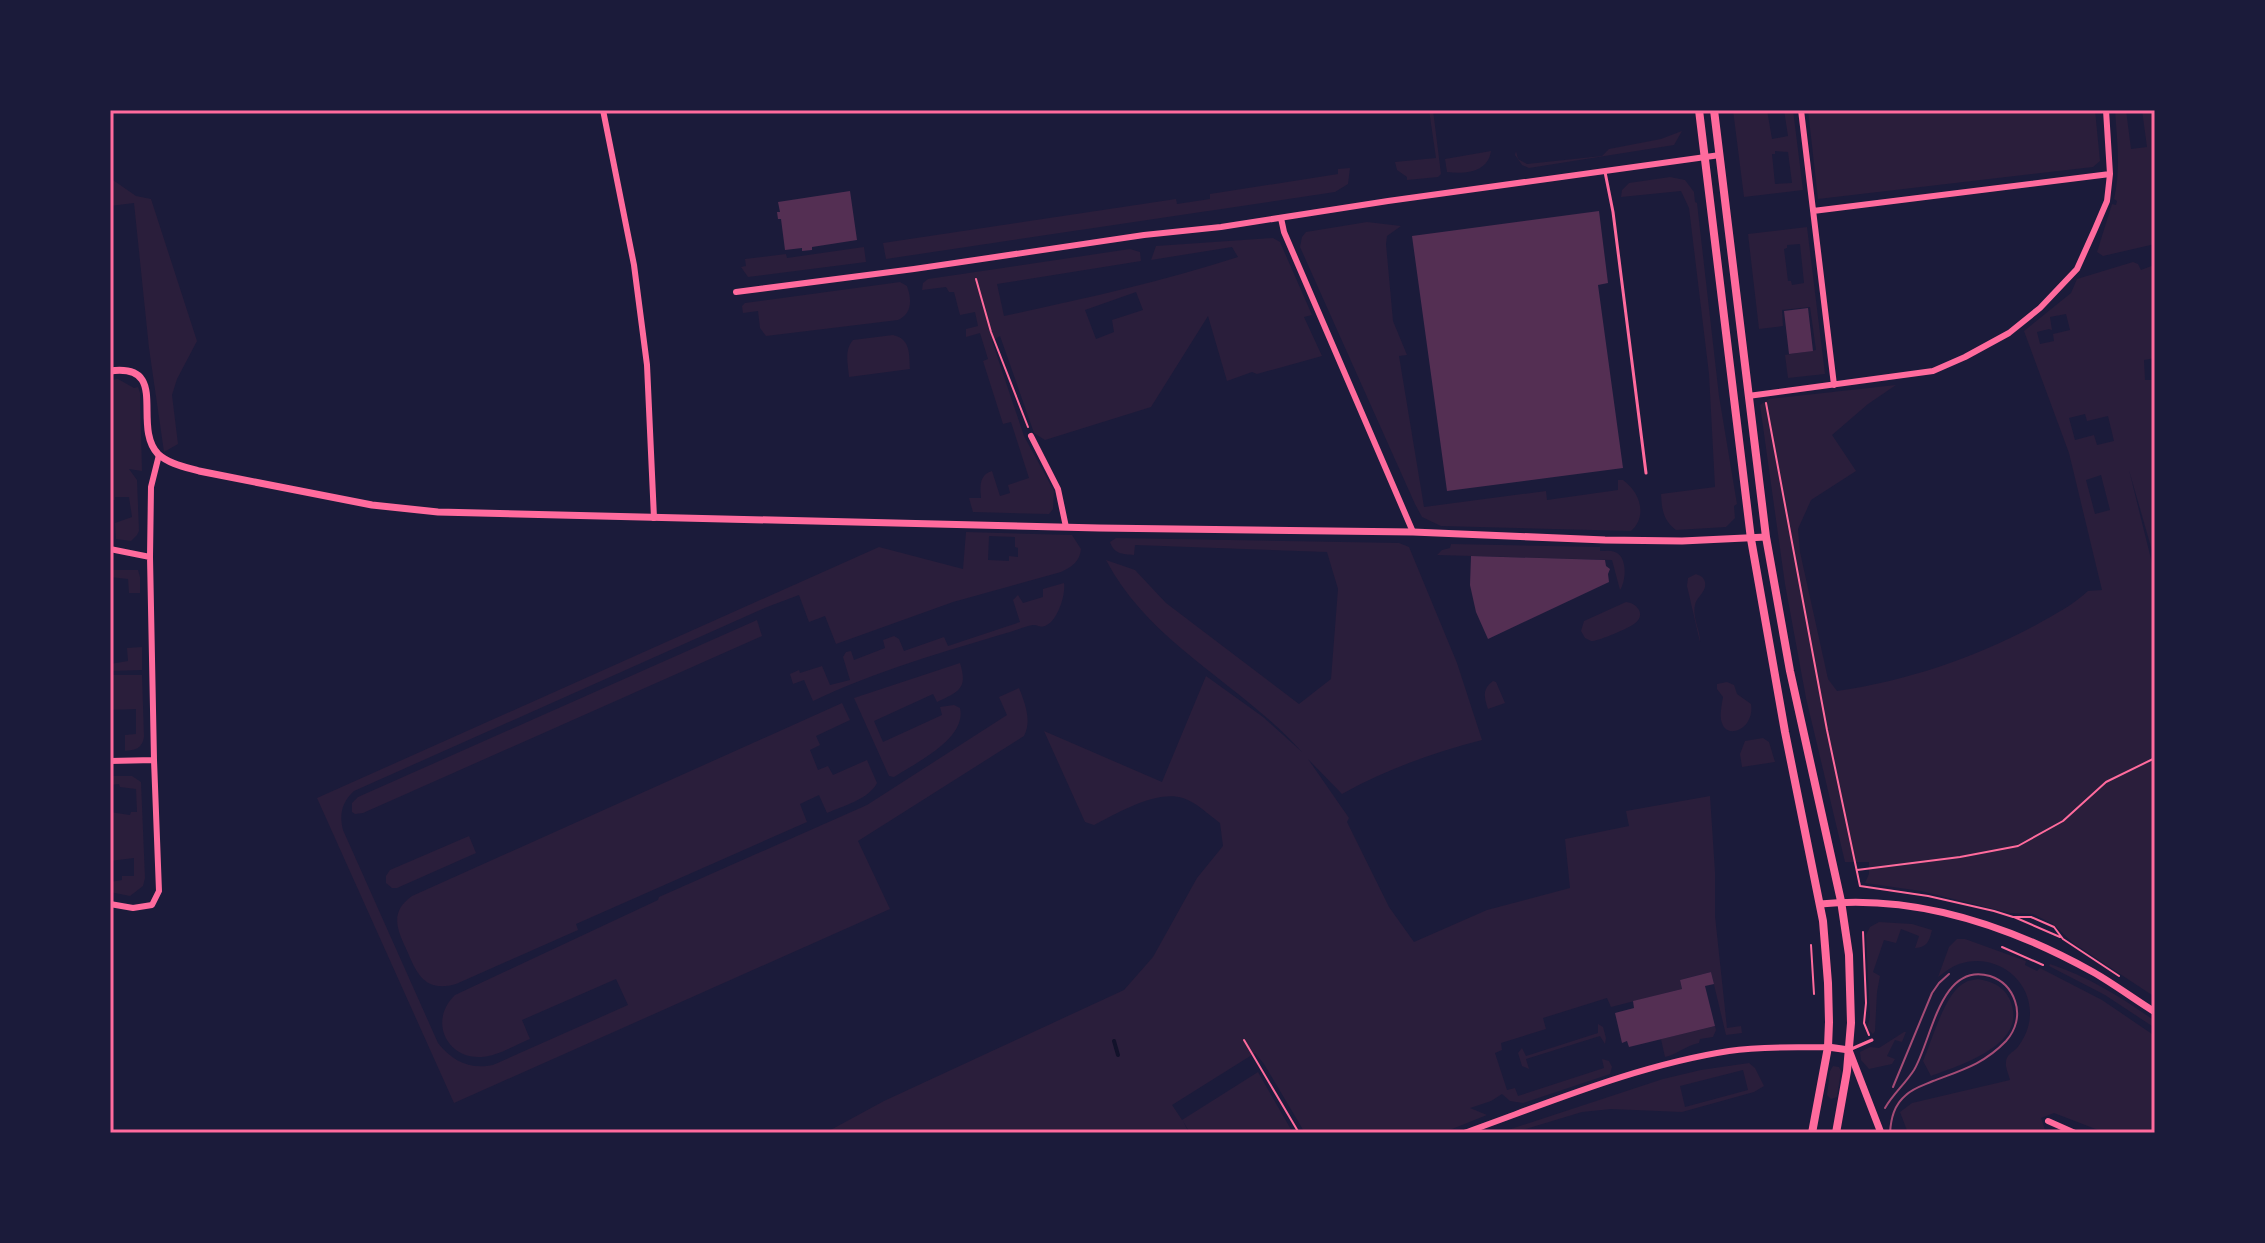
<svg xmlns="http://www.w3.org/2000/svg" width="2265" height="1243" font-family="'PT Sans',sans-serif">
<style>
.green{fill:#2a1e3b;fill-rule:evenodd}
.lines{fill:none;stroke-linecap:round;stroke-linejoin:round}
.stream{stroke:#12122b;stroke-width:4}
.building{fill:#542f53}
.path{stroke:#ff6b9d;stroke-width:2}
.service{stroke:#ff6b9d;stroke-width:3}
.minor{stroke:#ff6b9d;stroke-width:6}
.tertiary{stroke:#ff6b9d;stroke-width:7}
.secondary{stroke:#ff6b9d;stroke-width:8}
.tram{stroke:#a44b75;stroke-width:2}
.neatline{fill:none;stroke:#ff6b9d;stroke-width:3}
</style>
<rect width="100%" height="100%" fill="#1b1b3a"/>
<path class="green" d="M1429 110H1433L1441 174 1438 177 1407 180V177L1397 170 1395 162 1436 158Z
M1733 110H1767L1772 139 1788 136 1784 110H1793L1803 190 1744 197ZM1775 151 1788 152 1792 183 1775 184 1772 154H1775Z
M1808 110H2095L2100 161 2093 167 1818 199Z
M2115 110H2126L2131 149 2147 147 2142 110H2155V244L2103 256 2097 252 2112 204 2116 205 2117 201 2114 199C2121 169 2117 140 2115 110Z
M1682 131 1674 145 1529 168 1522 165 1515 155 1516 151 1518 159 1527 164 1602 156 1609 149 1661 139Z
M1491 151C1488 173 1464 174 1447 172L1445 159Z
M1350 168 1348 184 1335 192 886 259 883 243 1176 199 1177 204 1210 199V194L1338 174V169Z
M1670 177 1685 180 1694 192 1695 202 1697 203 1719 396 1737 504 1734 506 1735 518 1726 527 1676 530C1663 520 1662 510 1661 494L1715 487 1709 374 1689 208 1681 191 1621 197 1622 190 1629 183Z
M110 178 136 196 151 199 197 341 177 379 172 395 178 444 164 452 149 348 134 203 110 206Z
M1367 222 1401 226 1387 236 1386 244 1393 321 1407 355 1399 356 1424 507 1546 491 1547 500 1618 490V480H1623C1640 492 1648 516 1631 531L1441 526 1422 517 1415 504 1300 247 1302 237 1306 232Z
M1807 227 1825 374 1788 378 1785 355 1816 350 1810 307 1782 310 1783 326 1759 329 1748 234ZM1800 244 1804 283 1792 285 1791 281H1788L1784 249 1787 248V245Z
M1273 238 1280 242 1312 315 1304 317 1322 356 1257 374 1252 372 1227 381 1208 316 1151 407 1045 440 1034 433 1000 336 992 341 1024 436 1054 491 1053 509 1049 514 973 512 969 498H981C980 486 979 475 992 471L1000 496 1010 493 1008 485 1029 478 1011 422 1003 424 983 361 988 359 980 333 966 337V329L978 326 975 312 960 315 954 292H949L946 287 922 290 923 283 928 279 1130 249 1140 252 1141 261 997 284 1004 316C1083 299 1161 282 1238 257L1232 247 1151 260 1156 246ZM1136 292 1143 310 1112 320 1114 332 1096 339 1085 310Z
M864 247 866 262 748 277 741 267 746 266 745 259 786 254 787 258Z
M2155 257V358L2144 360 2145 380H2155V561L2129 470 2152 563 2155 562V997L2073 943 2053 924 2033 914 2010 913 1921 891 1865 883 1869 874V862H1845L1806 698 1785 584 1760 405 1769 399 1896 385 1868 404 1832 435 1856 471 1811 500 1798 529 1800 552 1828 679 1837 691C1907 681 1974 658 2036 625 2055 614 2072 606 2088 591L2102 590 2069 453 2024 331 2071 293 2077 279 2133 262 2138 264 2141 270 2154 265ZM2066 314 2070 330 2053 334 2054 341 2040 344 2037 332 2049 329 2052 330 2050 317ZM2085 414 2087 421 2108 416 2114 441 2097 445 2094 435 2075 440 2069 418ZM2101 475 2110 510 2095 514 2086 480Z
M900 282 907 286C912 300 912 314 898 320L766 336 760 328 758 311 743 313 742 306 745 303Z
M893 335C911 339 909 354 910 369L849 377C848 364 844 350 853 340Z
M118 379 134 388 138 387 140 393 142 471 129 469 137 480 139 531 137 535 131 541 116 539 115 523 132 517 129 497H115V500H110V380Z
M966 532 1072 535 1081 549C1080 561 1072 567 1061 572L953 602 836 644 825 616 809 622 799 595 767 607 354 791C342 802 339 814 343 830L438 1043C452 1061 470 1070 493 1065L628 1005 616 979 522 1020 530 1039C515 1045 498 1056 481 1057 447 1059 428 1021 455 995L658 900 659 897 867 805 1007 715 999 697 1019 688C1025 703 1032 721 1024 736L858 841 890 909 454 1103 317 798 879 547 963 569ZM989 536 1015 537V547L1018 548V557L1009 556V561L988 560Z
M1116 538 1399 543 1409 547 1457 663 1482 740C1432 753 1387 769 1342 794L1308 759 1349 818 1347 822 1389 907 1414 942 1487 910 1570 888 1565 839 1629 826 1626 811 1710 796 1715 872V916L1727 1028 1741 1026 1742 1033 1726 1035 1711 972 1680 980 1682 989 1611 1007 1607 998 1543 1018 1546 1029 1501 1043 1502 1050 1495 1053 1507 1090 1515 1088 1518 1096 1604 1068 1602 1059 1609 1061 1612 1067 1610 1074 1523 1103 1510 1101 1502 1094 1491 1101 1470 1108 1487 1115 1442 1133H1305L1264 1064 1255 1053 1172 1105 1182 1120 1258 1072 1293 1133H1190L1183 1121 1189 1133H825L884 1101 1124 990 1153 957 1197 878 1223 846 1220 823C1209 815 1196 802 1183 798 1156 790 1118 813 1094 825L1085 822 1044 731 1162 782 1206 676 1263 717 1302 752C1240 683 1150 644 1106 560L1135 570 1166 603 1299 704 1331 679 1338 589 1327 552 1135 545 1134 555C1122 554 1114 554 1110 542Z
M1451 544 1600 547V551C1605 551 1610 550 1615 552 1628 557 1626 581 1620 590L1612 560 1437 555 1442 550 1450 548Z
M110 570H138L140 577V593H129L128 579 110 577Z
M1696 574C1700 576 1703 576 1705 582 1707 592 1696 597 1695 605 1692 618 1701 632 1700 642L1687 586 1688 578Z
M1064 583C1066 595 1057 622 1045 626 1039 628 1039 625 1033 625 1026 626 1017 630 1010 632 946 651 873 672 813 701L804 680 793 684 790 674 799 670 800 673 822 666 830 685 850 680 843 657 846 652 851 651 854 660 885 648 883 640 894 636 899 639 904 651 944 637 948 646 1020 622 1013 600 1018 595 1023 603 1043 597V589Z
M1626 602C1637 603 1647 615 1634 624 1629 628 1597 642 1591 641 1589 640 1587 639 1585 638L1581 631 1584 621Z
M757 620 762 636 363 813 355 814 352 812V803L358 797Z
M142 647V670L110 671V664L128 661 127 648Z
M960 663C968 689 959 691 937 702L933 694 874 721 883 742 942 715 940 707 954 705 960 708C967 739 915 763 894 777L889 776 854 698Z
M110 675H142L144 737C142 749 135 750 125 751V735L136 734V709L110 710Z
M1493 681 1496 682 1505 703 1488 709C1484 697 1482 689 1493 681Z
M1727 682 1734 685 1737 694 1751 704C1755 729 1727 740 1722 723 1719 716 1722 704 1723 697L1717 689V684Z
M842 703 850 720 816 736 820 745 810 750 818 770 828 766 833 775 867 760 877 783C869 799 843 806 827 813L819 795 800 804 807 822 576 924 578 930 456 984C427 992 418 977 408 953 398 931 388 913 412 896Z
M1763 738 1769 742 1775 762 1742 767 1740 754 1745 741Z
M110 776H132L141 782 145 878 143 886 130 896 110 892V882L122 880V876H134V858L110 861V812L130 815 131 812H137L136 789 120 787 119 784 110 785Z
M469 836 476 853 397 888H392L386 883V876L390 870Z
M1879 922 1912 924 1932 930C1929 941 1928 947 1915 948L1919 936 1901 929 1896 943 1884 940 1873 972 1880 976 1877 992 1875 1031 1873 1034 1867 1028 1870 1017 1866 935 1870 927Z
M1957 939H1965L2026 961 2025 965 2037 971 2040 968 2102 1000 2155 1036V1133H2106L2054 1113 2041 1118 2045 1130 2054 1133H1908L1900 1112 1912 1103 2010 1080C2009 1075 2005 1067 2006 1062 2006 1055 2013 1052 2017 1048 2025 1038 2030 1026 2030 1013 2030 977 1993 952 1959 964 1951 967 1945 972 1938 977L1949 947Z
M2050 964C2089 977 2121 997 2155 1021V1028L2105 995 2049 966Z
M1978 979C1991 981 2003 986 2009 998 2032 1044 1960 1065 1931 1076L1923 1061C1932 1041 1945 991 1966 982 1969 980 1975 980 1978 979Z
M1598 1024 1603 1027 1606 1038 1605 1044 1600 1036 1526 1059 1529 1069 1522 1066 1518 1053 1522 1048 1526 1056 1598 1033Z
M1715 1026 1716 1030 1713 1037 1700 1039 1699 1043C1685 1046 1678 1054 1665 1057L1661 1039Z
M1904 1032H1906L1902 1042 1895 1040 1887 1056 1895 1059 1892 1064 1869 1069 1861 1060 1860 1052 1870 1047 1879 1048Z
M1749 1063 1755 1068 1764 1086 1754 1092 1682 1112 1611 1109 1582 1112 1512 1133H1499L1663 1079 1701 1070ZM1743 1070 1748 1090 1685 1107 1680 1086Z
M1833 1066 1839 1067 1841 1071 1837 1097 1831 1099 1827 1095 1830 1071Z"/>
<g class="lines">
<path class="stream" d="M1114 1041 1118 1055"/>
</g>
<path class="building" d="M850 191 857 240 812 247V250L802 251V248L785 250 781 219H778L777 212H780L778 202Z
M1599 211 1608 283 1598 285 1623 468 1447 491 1412 236Z
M1808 308 1813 351 1789 354 1784 311Z
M1471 556 1605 560 1606 566 1610 569 1608 574 1609 582 1488 639 1476 612 1470 585Z
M1711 972 1714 984 1705 986 1715 1026 1629 1047 1627 1041 1622 1043 1615 1013 1634 1008 1633 1001 1682 989 1680 980Z"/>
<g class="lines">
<path class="path" d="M976 279 991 332 1028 427
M1766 403 1827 730 1860 886 1928 896 1994 911 2013 917H2031L2054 927 2063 939 2119 976
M1857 870 1960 857 2018 846 2063 821 2106 782 2155 758
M2014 917 2060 937
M1863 932 1866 1003 1864 1023 1869 1035
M1811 945 1814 994
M2002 947 2043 965
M1244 1040 1299 1133"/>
<path class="service" d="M1605 172 1613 212 1646 473
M1849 1050 1872 1040"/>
<path class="minor" d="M603 110 634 265 647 365 654 518
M1801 110 1834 385
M1813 211 2110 174
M1281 218 1284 232 1413 532
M736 292 914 269 1144 235 1221 227 1388 201 1720 155
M1748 396 1933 371 1965 357 2009 333 2040 308 2077 269 2095 229 2107 201 2110 174 2106 110
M1031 436 1058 489 1066 527
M110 549 150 557
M110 761 154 760
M110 904 133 908 152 905 159 891 154 760 150 557 151 487 159 455
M2048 1121 2075 1133
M1464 1133C1551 1102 1638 1065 1729 1051 1762 1046 1795 1048 1828 1047"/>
<path class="tertiary" d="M110 371C171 363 131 425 158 454 169 464 185 467 199 471L372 505 438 512 1099 528 1413 532 1605 540 1682 541 1766 537
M1820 904C1916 894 2010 926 2093 972 2114 984 2134 999 2155 1012
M1828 1047 1849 1050 1881 1133"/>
<path class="secondary" d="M1699 110 1751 539 1785 732 1823 921 1828 983 1829 1022 1828 1047 1812 1133
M1714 110 1766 537 1790 671 1841 901 1849 955 1851 1023 1847 1071 1836 1133"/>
<path class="tram" d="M1893 1087 1932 993 1939 983 1949 974
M1885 1108C1893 1094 1905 1084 1914 1070 1932 1040 1940 961 1990 976 2002 980 2011 989 2015 1001 2020 1015 2016 1030 2006 1041 1984 1064 1962 1070 1933 1081 1924 1085 1913 1088 1906 1095 1894 1105 1891 1118 1890 1133"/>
</g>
<rect width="2265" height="1243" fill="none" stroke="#1b1b3a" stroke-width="224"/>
<rect x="112" y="112" width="2041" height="1019" class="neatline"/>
</svg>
